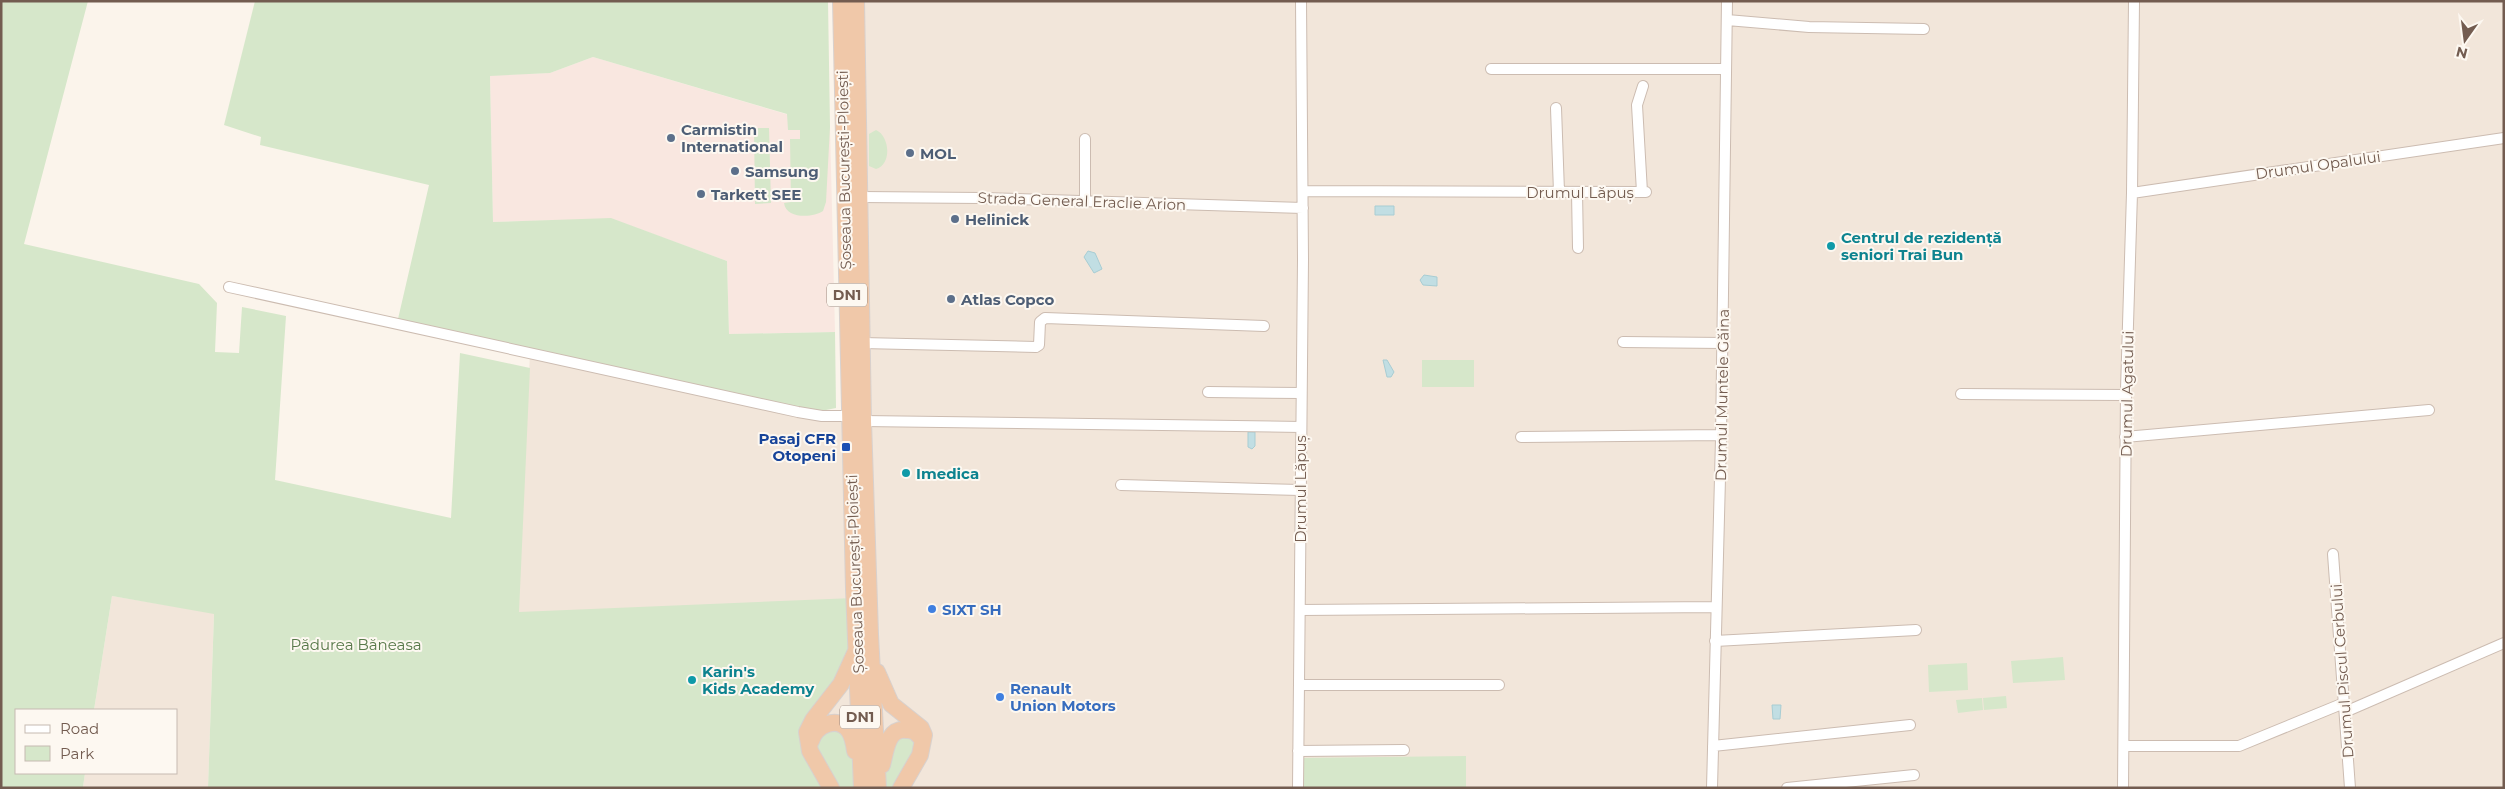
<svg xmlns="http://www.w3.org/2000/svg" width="2505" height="789" font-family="Montserrat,sans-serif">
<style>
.residential{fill:#f2e6da}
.commercial{fill:#f9e7e0}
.green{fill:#d6e7ca}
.water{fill:#c1dee3;stroke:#a8cdd3}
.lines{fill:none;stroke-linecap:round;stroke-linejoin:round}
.minor-casing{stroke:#ccbcb1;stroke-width:12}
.trunk-casing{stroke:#d8d1ce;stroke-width:18}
.minor{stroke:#fff;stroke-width:10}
.trunk{stroke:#f0c8a9;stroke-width:16}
.service-dot{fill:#5c6f8a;stroke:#fdf8f1;stroke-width:2}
.culture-dot{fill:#0f9aa8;stroke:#fdf8f1;stroke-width:2}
.transit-dot{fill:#1a4fb4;stroke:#fdf8f1;stroke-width:2}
.shop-dot{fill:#3f7fe0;stroke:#fdf8f1;stroke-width:2}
.labels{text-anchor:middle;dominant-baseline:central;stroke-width:4;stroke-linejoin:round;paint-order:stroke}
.shield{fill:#fdf8f1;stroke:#9c8b80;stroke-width:1}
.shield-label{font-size:14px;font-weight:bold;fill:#735c50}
.service-label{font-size:15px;font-weight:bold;fill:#4e5e75;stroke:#fdf8f1;text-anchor:start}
.street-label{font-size:15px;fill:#735c50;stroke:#fdf8f1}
.culture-label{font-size:15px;font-weight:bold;fill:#0d838f;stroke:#fdf8f1;text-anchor:start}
.transit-label{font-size:15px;font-weight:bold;fill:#164399;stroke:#fdf8f1;text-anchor:end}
.shop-label{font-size:15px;font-weight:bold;fill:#366cbe;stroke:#fdf8f1;text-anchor:start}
.park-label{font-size:15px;fill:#577849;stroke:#fdf8f1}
</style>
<rect width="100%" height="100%" fill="#fbf4eb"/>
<path class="residential" d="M841 1H2504V788H831L518 612 530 353 798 412 850 416Z
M112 596 214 613 208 788 83 787 85 773H176V710H94Z"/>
<path class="commercial" d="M593 57 830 127 835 332 729 334 727 261 612 219 493 222 490 75 550 73Z"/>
<path class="green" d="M1 1H88L24 244 199 284 217 303 215 352 239 353 242 307 286 316 275 480 451 518 460 353 530 368 519 612 854 598 857 649 813 736 842 725 862 788H208L214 614 112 596 94 710H16V773H85L83 787 96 788H1Z
M255 1H828L830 127 826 202 823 211C813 218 786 219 784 203L791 202 790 139H800V130H788L787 114 593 57 550 73 490 76 493 222 611 218 727 261 729 334 835 332 836 408 821 411 799 408 398 319 429 185 260 145 261 137 224 125Z
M754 128H769L771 203 755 204Z
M876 130C890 136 892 165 876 169L869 166V134Z
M1422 360H1474V387H1422Z
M2063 657 2065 680 2013 683 2011 661Z
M1967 663 1968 690 1929 692 1928 665Z
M2006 696 2007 708 1984 710 1983 698Z
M1982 698 1983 710 1958 713 1956 700Z
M919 735 901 788H878L890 738Z
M1466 756V788H1298V758Z"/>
<path class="water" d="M1375 206H1394V215H1375Z
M1088 251 1095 253 1102 269 1094 273 1084 257Z
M1424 275 1437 277V286L1423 285 1420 280Z
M1383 360H1387L1394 372 1391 377H1387Z
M1248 432H1255V446L1252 449 1248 447Z
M1772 705H1781L1780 719H1773Z"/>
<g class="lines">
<defs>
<path id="minor" d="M1727 20 1809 27 1924 29
M1491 69H1726
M1556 108 1559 192
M1303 191 1646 192
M1577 192 1578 248
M1642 192 1637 105 1643 86
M2132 193 2504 138
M860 197 982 198 1303 208
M1085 202V139
M229 287 798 412 822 416H850
M1623 342 1723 343
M862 343 1036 347 1039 345 1040 322 1045 318 1264 326
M1208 392 1301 393
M1961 394 2126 395
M863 421 1301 427
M1521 437 1721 435
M2125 437 2429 410
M1121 485 1300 490
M2333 554 2350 788
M1300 610 1716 607
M1715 641 1916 630
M1299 685H1499
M2345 712 2504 643
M1713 746 1910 725
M2125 746H2239L2344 703
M1298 751 1404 750
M1298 788 1303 259 1301 1
M1712 788 1721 439 1727 1
M1787 788 1914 775
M2123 788 2126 390 2132 193 2134 1"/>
<path id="trunk" d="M841 1 854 589 862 788
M856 1 863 421 870 634 878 788
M877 672 891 704 921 728 924 735 920 755 901 788
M811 741C816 725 838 715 849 731 853 737 854 744 855 751
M882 765C886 751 887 727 907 730 914 730 917 733 921 738
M831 788 810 751 807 732 813 720 841 684 856 651"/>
</defs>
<use href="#minor" class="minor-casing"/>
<use href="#trunk" class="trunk-casing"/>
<use href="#minor" class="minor"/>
<use href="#trunk" class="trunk"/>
</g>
<g class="service-dot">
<circle cx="671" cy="138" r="5"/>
<circle cx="910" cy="153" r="5"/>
<circle cx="735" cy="171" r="5"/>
<circle cx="701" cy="194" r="5"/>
<circle cx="955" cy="219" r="5"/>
<circle cx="951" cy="299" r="5"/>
</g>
<g class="culture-dot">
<circle cx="1831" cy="246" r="5"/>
<circle cx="906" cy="473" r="5"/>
<circle cx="692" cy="680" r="5"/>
</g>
<rect class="transit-dot" x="841" y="442" width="10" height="10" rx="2.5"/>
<g class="shop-dot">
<circle cx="932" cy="609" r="5"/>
<circle cx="1000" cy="697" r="5"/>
</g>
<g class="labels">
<g class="shield">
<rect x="827" y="283.5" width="40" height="23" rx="4"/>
<rect x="840" y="705.5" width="40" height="23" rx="4"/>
</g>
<g class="shield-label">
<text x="847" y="295">DN1</text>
<text x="860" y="717">DN1</text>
</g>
<g class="service-label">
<text x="681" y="129">Carmistin<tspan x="681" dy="17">International</tspan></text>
<text x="920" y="153">MOL</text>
<text x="745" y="171">Samsung</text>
<text x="711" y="194">Tarkett SEE</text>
<text x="965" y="219">Helinick</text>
<text x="961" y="299">Atlas Copco</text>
</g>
<g class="street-label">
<text transform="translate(2318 165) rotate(-8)">Drumul Opalului</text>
<text transform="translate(844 170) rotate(-91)">Șoseaua București-Ploiești</text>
<text x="1580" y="192">Drumul Lăpuș</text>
<text transform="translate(1082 201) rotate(2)">Strada General Eraclie Arion</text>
<text transform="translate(2127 394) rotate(-89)">Drumul Agatului</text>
<text transform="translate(1722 395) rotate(-89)">Drumul Muntele Găina</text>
<text transform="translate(1300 489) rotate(-90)">Drumul Lăpuș</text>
<text transform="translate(855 574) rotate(-92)">Șoseaua București-Ploiești</text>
<text transform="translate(2342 671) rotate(-94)">Drumul Piscul Cerbului</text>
</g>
<g class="culture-label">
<text x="1841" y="237">Centrul de rezidență<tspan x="1841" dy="17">seniori Trai Bun</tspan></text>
<text x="916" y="473">Imedica</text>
<text x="702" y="671">Karin's<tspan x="702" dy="17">Kids Academy</tspan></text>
</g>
<g class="transit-label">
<text x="836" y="438">Pasaj CFR<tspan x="836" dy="17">Otopeni</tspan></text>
</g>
<g class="shop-label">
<text x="942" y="609">SIXT SH</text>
<text x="1010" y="688">Renault<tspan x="1010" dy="17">Union Motors</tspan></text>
</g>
<g class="park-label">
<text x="356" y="644">Pădurea Băneasa</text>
</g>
</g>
<rect width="2505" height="789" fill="none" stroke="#735c50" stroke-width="5"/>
<rect x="15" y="709" width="162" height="65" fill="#fdf8f1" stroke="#c6bab1"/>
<rect x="25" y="725" width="25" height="8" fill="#ffffff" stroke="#c6bab1"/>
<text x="60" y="734" font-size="15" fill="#735c50">Road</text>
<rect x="25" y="746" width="25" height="15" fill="#d6e7ca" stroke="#c6bab1"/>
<text x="60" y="759" font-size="15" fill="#735c50">Park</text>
<g transform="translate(2465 40) rotate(194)" stroke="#fdf8f1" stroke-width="4" paint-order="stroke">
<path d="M0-4L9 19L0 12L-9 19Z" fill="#735c50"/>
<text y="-8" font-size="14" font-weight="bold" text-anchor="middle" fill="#735c50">N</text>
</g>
</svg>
